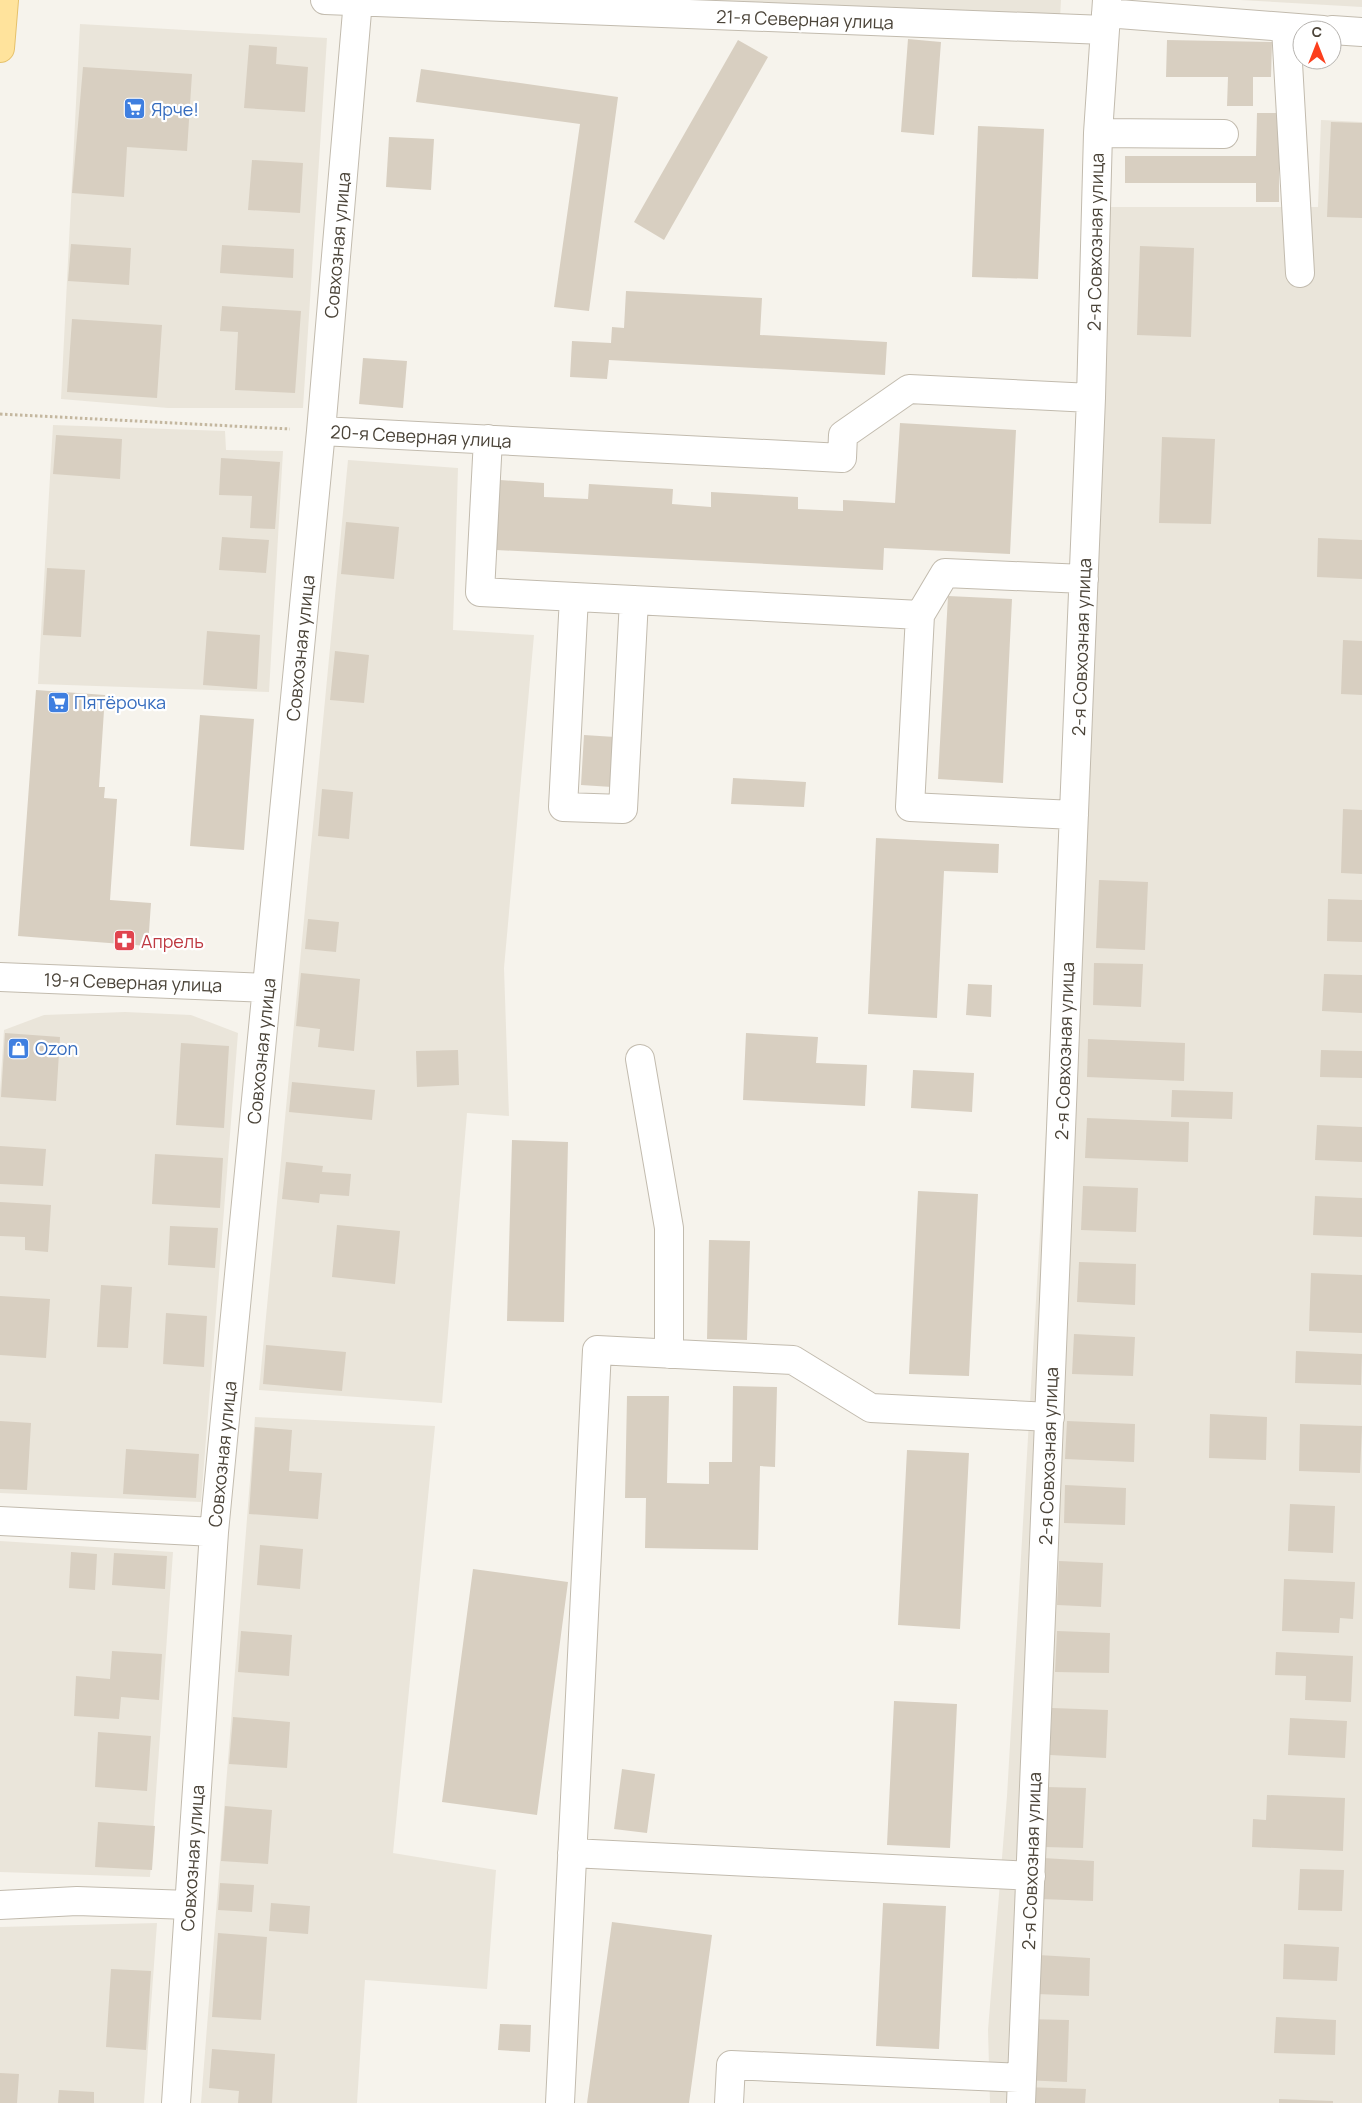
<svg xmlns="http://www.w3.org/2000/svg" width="1362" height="2103" font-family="Manrope,sans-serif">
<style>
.residential{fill:#eae5da}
.building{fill:#d8cfc1}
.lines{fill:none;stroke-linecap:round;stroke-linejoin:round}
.minor-casing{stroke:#c2bbae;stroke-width:30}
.major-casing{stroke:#e6c16a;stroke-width:30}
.path{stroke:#c4b79f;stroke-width:3;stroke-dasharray:2.5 2.5;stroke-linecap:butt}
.minor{stroke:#fff;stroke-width:28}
.major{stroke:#ffe39c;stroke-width:28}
.labels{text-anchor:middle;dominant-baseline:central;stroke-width:4.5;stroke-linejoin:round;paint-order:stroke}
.street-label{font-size:18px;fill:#4b4439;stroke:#fff}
.shop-label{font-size:18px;fill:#366cbe;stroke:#fff;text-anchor:start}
.health-label{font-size:18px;fill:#be3a42;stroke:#fff;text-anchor:start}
</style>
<rect width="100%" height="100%" fill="#f6f3ec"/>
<path class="residential" d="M563 0H1061L1060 19Z
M1240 0H1362V7Z
M80 24 327 38 303 408H168L61 399Z
M1321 120 1362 122V2103H990L988 2030 1007 1796 1100 207H1318Z
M53 425 225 431 226 450 283 451 269 692 38 684Z
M348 460 458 468 453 630 534 635 504 968 509 1116 467 1113 442 1403 259 1390Z
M125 1012 191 1015 238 1033 201 1502 0 1493V1091L4 1030 44 1015Z
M255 1417 435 1426 393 1853 496 1870 487 1989 365 1980 357 2103H201Z
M0 1541 173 1552 150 1877 0 1872Z
M157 1923 144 2103H0V1927Z"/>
<path class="building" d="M908 39 941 42 934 135 901 132Z
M738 40 768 57 664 240 634 222Z
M1167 40 1272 42 1271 77H1253V106H1227L1228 77H1166Z
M249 45 277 47 276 64 308 67 305 112 244 108Z
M83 67 192 74 187 151 127 147 124 197 72 193Z
M421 69 618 97 589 311 554 307 580 124 416 102Z
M1257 113H1279V202H1256V183H1125V156H1256Z
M1331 122 1362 123V218L1327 217Z
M978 126 1044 129 1038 279 972 277Z
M389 137 434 139 431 190 386 187Z
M252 160 303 163 300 213 248 210Z
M71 244 131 248 129 285 68 281Z
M222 245 294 249 293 278 220 273Z
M1140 246 1194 248 1191 337 1137 335Z
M626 291 762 298 760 335 887 342 885 375 609 360 607 379 570 377 572 341 611 343 612 327 624 328Z
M222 306 301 311 295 393 235 390 238 332 220 331Z
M72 319 162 325 157 398 67 392Z
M363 358 407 361 403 408 359 404Z
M900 423 1016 430 1010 554 884 548 883 570 496 550 500 480 544 483V497L588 499 589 484 673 489 672 504 711 507V492L798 497V509L843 511V500L895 503Z
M56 435 122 439 120 479 53 474Z
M1162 437 1215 439 1211 524 1159 523Z
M221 458 280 462 275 529 250 528 252 496 219 495Z
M346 522 399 527 394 579 341 574Z
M222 537 269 540 266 573 219 570Z
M1318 538 1362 540V579L1317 577Z
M47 568 85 570 81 637 43 635Z
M948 596 1012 599 1003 783 938 779Z
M207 631 260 635 257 689 203 685Z
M1343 640 1362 641V695L1341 694Z
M335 651 369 655 364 703 330 700Z
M36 690 105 695 99 787H105L104 798 117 799 110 900 151 903 148 946 18 936Z
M200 715 254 719 244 850 190 846Z
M584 735 615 737 612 787 581 785Z
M733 778 806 782 804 807 731 804Z
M322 789 353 792 349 839 318 836Z
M1343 809 1362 810V874L1341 873Z
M876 838 999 844 998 873 944 871 937 1018 868 1014Z
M1099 880 1148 882 1145 950 1096 948Z
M1328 899 1362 900V942L1327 941Z
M308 919 339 922 336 952 305 949Z
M1094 963 1143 964 1141 1007 1093 1005Z
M301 973 360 979 354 1051 318 1047 320 1029 296 1026Z
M1324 974 1362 975V1013L1322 1011Z
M968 984 992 985 991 1017 966 1015Z
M5 1033 60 1037 56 1101 1 1097Z
M746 1033 818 1037 816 1063 867 1065 865 1106 743 1100Z
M1088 1039 1185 1043 1184 1081 1087 1077Z
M181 1043 229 1046 224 1128 176 1125Z
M458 1050 459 1085 417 1087 416 1051Z
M1321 1050 1362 1051V1078L1320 1077Z
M913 1070 974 1073 972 1112 911 1108Z
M292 1082 375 1090 372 1120 289 1112Z
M1172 1090 1233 1092 1232 1119 1171 1117Z
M1087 1118 1189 1122 1188 1162 1085 1158Z
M1317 1125 1362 1127V1162L1315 1160Z
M512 1140 568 1142 564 1322 507 1321Z
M0 1146 46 1149 43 1186 0 1184Z
M155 1154 223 1158 220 1208 152 1204Z
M286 1162 323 1166 322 1172 351 1174 349 1196 320 1194 319 1203 282 1199Z
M1083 1186 1138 1188 1136 1232 1081 1230Z
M918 1191 978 1194 969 1376 909 1374Z
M1315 1196 1362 1198V1237L1313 1235Z
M0 1202 51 1205 48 1252 25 1250V1237L0 1236Z
M337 1225 400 1231 395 1284 332 1277Z
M170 1226 218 1228 215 1268 168 1265Z
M709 1240 750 1241 747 1340 707 1339Z
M1079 1262 1136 1264 1135 1305 1077 1302Z
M1311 1273 1362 1275V1333L1309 1331Z
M101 1285 132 1287 128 1348 97 1347Z
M0 1296 50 1299 46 1358 0 1355Z
M166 1313 207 1316 204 1367 163 1364Z
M1074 1334 1135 1337 1133 1376 1072 1374Z
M266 1345 346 1352 342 1391 263 1384Z
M1296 1351 1362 1354 1361 1385 1295 1383Z
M733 1386 777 1387 775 1467 760 1466 758 1550 645 1548 646 1498H625L627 1396H669L667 1483 709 1484V1462H732Z
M1210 1414 1267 1417 1266 1460 1209 1458Z
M0 1421 31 1423 27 1490 0 1489Z
M1067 1421 1135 1424 1134 1462 1065 1459Z
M1300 1424 1362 1426 1360 1473 1299 1471Z
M255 1427 292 1430 289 1471 322 1473 318 1519 249 1514Z
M126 1449 199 1454 196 1498 123 1494Z
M907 1450 969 1453 960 1629 898 1625Z
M1065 1485 1126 1488 1125 1525 1064 1523Z
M1290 1504 1335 1506 1333 1553 1288 1551Z
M260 1545 303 1549 300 1589 257 1585Z
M71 1552 97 1554 95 1590 69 1588Z
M114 1553 167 1556 165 1589 112 1585Z
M1059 1561 1103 1563 1101 1607 1057 1605Z
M473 1569 568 1582 537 1815 442 1802Z
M1284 1579 1355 1582 1353 1619 1340 1618 1339 1633 1282 1631Z
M241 1631 292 1635 289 1676 238 1672Z
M1057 1631 1110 1633 1109 1673 1055 1672Z
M112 1651 162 1654 159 1700 121 1697 119 1719 74 1716 76 1676 110 1679Z
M1276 1652 1353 1656 1351 1702 1305 1700 1306 1676 1275 1675Z
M894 1701 957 1704 950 1848 887 1845Z
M1052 1708 1108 1710 1106 1758 1050 1755Z
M233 1717 290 1722 287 1768 229 1764Z
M1290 1718 1347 1721 1345 1758 1288 1755Z
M98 1732 151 1736 147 1791 95 1787Z
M622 1769 655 1774 647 1833 614 1829Z
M1046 1787 1086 1788 1083 1848 1044 1847Z
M1267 1795 1345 1798 1343 1851 1252 1847 1253 1819 1266 1820Z
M225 1806 272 1810 268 1864 221 1861Z
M98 1822 155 1826 152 1870 95 1867Z
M1043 1858 1094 1861 1093 1901 1041 1899Z
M1300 1869 1344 1870 1342 1911 1298 1910Z
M220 1883 254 1885 252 1912 218 1910Z
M271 1903 310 1906 308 1934 269 1931Z
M883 1903 946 1906 939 2049 876 2046Z
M612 1922 712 1935 689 2103H587Z
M218 1933 267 1937 261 2020 212 2017Z
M1284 1944 1339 1947 1337 1981 1283 1979Z
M1038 1955 1090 1958 1089 1996 1037 1994Z
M111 1969 151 1971 146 2050 106 2047Z
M1276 2017 1336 2020 1335 2055 1274 2053Z
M1026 2019 1069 2020 1067 2082 1023 2080Z
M500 2024 531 2025 530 2052 498 2050Z
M212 2049 275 2054 272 2103H238L239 2091 209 2088Z
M0 2073 19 2074 17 2103H0Z
M1023 2087 1086 2089 1085 2103H1023Z
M59 2090 94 2092V2103H58Z
M1279 2099 1333 2101V2103H1279Z"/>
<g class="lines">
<defs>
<path id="minor" d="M325 0 1105 30
M1106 13 1323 30
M1286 28 1300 273
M1332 30 1362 32
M1098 133 1224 134
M321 431 842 458 843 435 909 389 1091 398
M488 439 480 592 920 615 910 807 1074 815
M574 597 563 807 623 809 634 600
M920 615 945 573 1084 579
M0 977 267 988
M640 1059 669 1228V1354
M0 1521 214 1532
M572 1853 1031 1876
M0 1905 77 1901 189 1905
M176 2103 214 1532 321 431 358 0
M560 2103 597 1350 793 1360 871 1408 1050 1417
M729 2103 731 2065 1022 2078
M1021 2103 1091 398 1098 133 1107 0"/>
<path id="major" d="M0 48 4 0"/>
</defs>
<use href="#minor" class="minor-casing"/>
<use href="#major" class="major-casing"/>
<path class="path" d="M0 414 290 429"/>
<use href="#minor" class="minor"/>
<use href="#major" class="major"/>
</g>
<defs>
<symbol id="supermarket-square" viewBox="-11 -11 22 22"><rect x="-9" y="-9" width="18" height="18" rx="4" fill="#3f7fe0" stroke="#fff"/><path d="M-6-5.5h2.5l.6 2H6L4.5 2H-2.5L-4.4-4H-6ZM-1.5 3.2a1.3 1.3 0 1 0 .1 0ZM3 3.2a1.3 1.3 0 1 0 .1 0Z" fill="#fff"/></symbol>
<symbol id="pharmacy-square" viewBox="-11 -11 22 22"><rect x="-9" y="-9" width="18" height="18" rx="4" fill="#e0444e" stroke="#fff"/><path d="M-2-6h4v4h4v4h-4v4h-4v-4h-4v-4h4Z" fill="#fff"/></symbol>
<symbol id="shop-square" viewBox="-11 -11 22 22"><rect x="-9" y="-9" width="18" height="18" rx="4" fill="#3f7fe0" stroke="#fff"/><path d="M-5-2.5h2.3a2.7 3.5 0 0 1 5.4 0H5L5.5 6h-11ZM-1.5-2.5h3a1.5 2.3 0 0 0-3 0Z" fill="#fff"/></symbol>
</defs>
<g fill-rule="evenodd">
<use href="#supermarket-square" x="122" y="96" width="25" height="25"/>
<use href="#supermarket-square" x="46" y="690" width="25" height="25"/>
<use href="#pharmacy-square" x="112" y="928" width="25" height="25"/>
<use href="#shop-square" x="6" y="1036" width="25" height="25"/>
</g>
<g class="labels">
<g class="street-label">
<text transform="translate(805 19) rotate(2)">21-я Северная улица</text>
<text transform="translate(1095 242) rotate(-89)">2-я Совхозная улица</text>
<text transform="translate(337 245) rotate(-85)">Совхозная улица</text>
<text transform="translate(421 436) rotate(3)">20-я Северная улица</text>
<text transform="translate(1081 647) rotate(-88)">2-я Совхозная улица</text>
<text transform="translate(300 648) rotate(-84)">Совхозная улица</text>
<text transform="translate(133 982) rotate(2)">19-я Северная улица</text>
<text transform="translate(261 1051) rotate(-84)">Совхозная улица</text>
<text transform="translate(1064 1051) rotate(-88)">2-я Совхозная улица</text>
<text transform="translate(222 1454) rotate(-84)">Совхозная улица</text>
<text transform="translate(1048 1456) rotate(-88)">2-я Совхозная улица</text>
<text transform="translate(192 1858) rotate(-86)">Совхозная улица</text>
<text transform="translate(1031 1861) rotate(-88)">2-я Совхозная улица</text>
</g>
<g class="shop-label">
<text x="151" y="109">Ярче!</text>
<text x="74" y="702">Пятёрочка</text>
<text x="35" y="1048">Ozon</text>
</g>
<g class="health-label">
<text x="141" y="941">Апрель</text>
</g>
</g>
<g transform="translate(1317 45)"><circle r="24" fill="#ffffff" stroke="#b7b4b0"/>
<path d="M0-4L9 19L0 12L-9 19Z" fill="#fc3f1d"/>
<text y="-8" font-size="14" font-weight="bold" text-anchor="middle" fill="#4b4439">С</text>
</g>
</svg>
